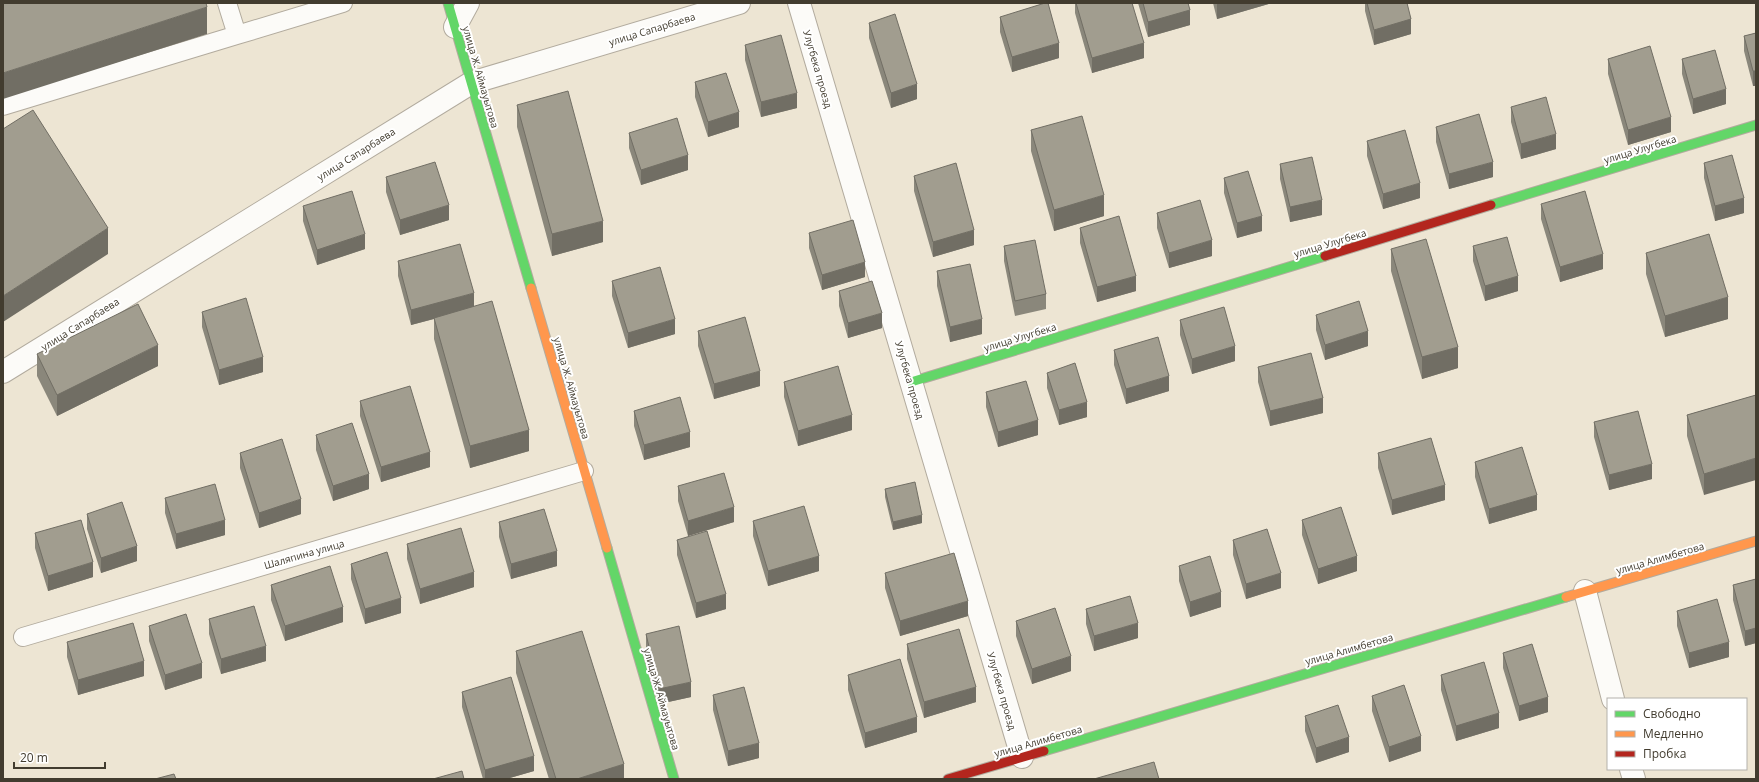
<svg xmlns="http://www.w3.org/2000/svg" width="1759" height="782" font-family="'Open Sans',sans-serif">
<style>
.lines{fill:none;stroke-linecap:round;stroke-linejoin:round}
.lane-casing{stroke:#b2ab9e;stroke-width:20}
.street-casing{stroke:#b2ab9e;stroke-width:24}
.fast-casing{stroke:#b2ab9e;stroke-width:11}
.slow-casing{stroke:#b2ab9e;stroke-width:11}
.jam-casing{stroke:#b2ab9e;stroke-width:11}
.lane{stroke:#fcfbf8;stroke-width:18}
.street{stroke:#fcfbf8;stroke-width:22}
.fast{stroke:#63d668;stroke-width:9}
.slow{stroke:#ff974d;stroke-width:9}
.jam{stroke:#b3261e;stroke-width:9}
.wall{fill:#8a877b}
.shaded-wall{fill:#716e64}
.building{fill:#a19d8f;stroke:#716e64}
.labels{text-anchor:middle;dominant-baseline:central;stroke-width:4;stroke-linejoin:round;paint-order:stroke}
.street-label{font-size:10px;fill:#423c2f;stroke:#fff}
</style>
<rect width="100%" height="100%" fill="#ede5d3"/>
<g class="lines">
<defs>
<path id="lane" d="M227 3 237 35 343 3
M3 106 237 35
M23 637 584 471"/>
<path id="street" d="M799 3 1022 757
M455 27 468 3
M3 372 471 83 739 3
M1585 591 1613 699
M1631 769 1634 779"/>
<path id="fast" d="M448 3 531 288
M1491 205 1756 125
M911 382 1325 256
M607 548 674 779
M1044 751 1566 597"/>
<path id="slow" d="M531 288 607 548
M1566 597 1756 541"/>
<path id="jam" d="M1325 256 1491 205
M948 779 1044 751"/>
</defs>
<use href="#lane" class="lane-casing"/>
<use href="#street" class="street-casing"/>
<use href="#fast" class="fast-casing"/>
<use href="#slow" class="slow-casing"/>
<use href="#jam" class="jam-casing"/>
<use href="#lane" class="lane"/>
<use href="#street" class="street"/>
<use href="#fast" class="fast"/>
<use href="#slow" class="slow"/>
<use href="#jam" class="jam"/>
</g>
<path class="wall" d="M1075 3H1132L1144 58 1092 73 1075 13Z
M1138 3H1188L1190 25 1148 37Z
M1213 3H1272L1217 19Z
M1365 3H1407L1411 34 1374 45 1365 11Z
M1000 17 1059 58 1012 72 1000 32Z
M869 23 917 99 891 108 869 38Z
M1756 33 1753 86 1744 51V36Z
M745 45 797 108 761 117 745 60Z
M1608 59 1671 132 1628 145 1608 74Z
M1682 59 1726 104 1693 114 1682 74Z
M695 82 739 127 708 137 695 97Z
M517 105 603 242 552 256 517 127Z
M1511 107 1556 149 1521 159 1511 122Z
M1436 127 1493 177 1449 189 1436 142Z
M1031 130 1104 216 1054 231 1031 151Z
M629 133 688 170 641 185 629 148Z
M1367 141 1420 198 1383 209 1367 156Z
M1704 163 1744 213 1715 221 1704 178Z
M1280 164 1322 215 1290 222 1280 179Z
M914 176 974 245 933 257 914 191Z
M386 177 449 220 400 235 386 192Z
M1224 178 1262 231 1237 238 1224 193Z
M1541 204 1603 269 1560 282 1541 219Z
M303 206 365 249 317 265 303 221Z
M1157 213 1212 256 1169 268 1157 228Z
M1080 228 1136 291 1097 302 1080 243Z
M809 233 865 277 822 290 809 248Z
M1004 246 1046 294V309L1015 316 1004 261Z
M1473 246 1518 291 1485 301 1473 261Z
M1391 249 1458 368 1422 379 1391 271Z
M1646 253 1728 319 1665 337 1646 274Z
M398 261 474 306 529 451 470 468 434 339V319L411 325 398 276Z
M937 271 982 334 950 342 937 286Z
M612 281 675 334 628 348 612 296Z
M839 291 882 328 848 338 839 306Z
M202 312 263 372 219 385 202 327Z
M1316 315 1368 346 1325 360 1316 330Z
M1180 320 1235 361 1192 374 1180 335Z
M698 331 760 386 714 399 698 346Z
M1114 350 1169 391 1126 404 1114 365Z
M37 354 158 366 57 416 37 376Z
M1258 367 1323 413 1270 426 1258 382Z
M1047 373 1087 417 1059 425 1047 388Z
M784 382 852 430 798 446 784 397Z
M986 392 1038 435 998 447 986 407Z
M1756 395 1704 495 1687 436V415Z
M360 401 430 467 381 482 360 416Z
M634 411 690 447 644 460 634 426Z
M1594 422 1652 479 1609 490 1594 437Z
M316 435 369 489 333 501 316 450Z
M240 453 301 514 259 528 240 468Z
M1378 453 1445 500 1392 515 1378 468Z
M1475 462 1537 510 1489 524 1475 477Z
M678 486 734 522 688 536 678 501Z
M885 489 922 523 893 530 885 497Z
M165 498 225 535 176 549 165 513Z
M87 514 137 561 101 573 87 529Z
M1302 520 1357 571 1318 584 1302 535Z
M753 521 819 571 768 586 753 536Z
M499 522 557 566 511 579 499 537Z
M35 533 93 577 48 591 35 548Z
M677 540 726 609 696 618 677 555Z
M1233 540 1281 588 1246 599 1233 555Z
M407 544 474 587 420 604 407 559Z
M351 564 401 613 365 624 351 579Z
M1179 566 1221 607 1190 617 1179 581Z
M885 573 968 616 900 636 885 588Z
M1756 579V643L1745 646 1733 600V585Z
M271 585 343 622 285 641 271 600Z
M1086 609 1138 638 1094 651 1086 624Z
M1677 611 1729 657 1689 668 1677 626Z
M209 619 266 661 221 674 209 634Z
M1016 621 1071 671 1032 684 1016 636Z
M149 626 202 678 165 690 149 641Z
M646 634 691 697 659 704 646 649Z
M67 642 144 676 78 695 67 657Z
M907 644 976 702 924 718 907 659Z
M516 651 624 779H549L516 673Z
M1503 653 1548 712 1519 721 1503 668Z
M848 675 917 732 865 748 848 690Z
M1441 675 1499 728 1456 741 1441 690Z
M462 692 534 771 506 779H483L462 707Z
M713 695 759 758 728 766 713 710Z
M1372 696 1421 751 1389 762 1372 711Z
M1305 716 1349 752 1316 763 1305 731Z"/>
<path class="shaded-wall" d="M1220 3H1272L1217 19V4Z
M207 7V34L3 99V73Z
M1190 10V25L1148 37V22Z
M1411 19V34L1374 45V30Z
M1059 43V58L1012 72V57Z
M1144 43V58L1092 73V58Z
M1753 71H1756V86H1753Z
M917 84V99L891 108V93Z
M1726 89V104L1693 114V99Z
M797 93V108L761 117V102Z
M739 112V127L708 137V122Z
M1671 117V132L1628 145V130Z
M1556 134V149L1521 159V144Z
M688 155V170L641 185V170Z
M1493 162V177L1449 189V174Z
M1420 183V198L1383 209V194Z
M1104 195V216L1054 231V210Z
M1744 198V213L1715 221V206Z
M1322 200V215L1290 222V207Z
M449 205V220L400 235V220Z
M1262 216V231L1237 238V223Z
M603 221V242L552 256V234Z
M108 228V254L3 322V296Z
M974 230V245L933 257V242Z
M365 234V249L317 265V250Z
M1212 240V256L1169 268V253Z
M1603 254V269L1560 282V267Z
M865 262V277L822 290V275Z
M1136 276V291L1097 302V287Z
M1518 276V291L1485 301V286Z
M474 293V308L411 325V310Z
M1728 297V319L1665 337V316Z
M882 313V328L848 338V323Z
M675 319V334L628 348V333Z
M982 319V334L950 342V327Z
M1368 331V346L1325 360V345Z
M158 345V366L57 416V395Z
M1235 346V361L1192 374V359Z
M1458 347V368L1422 379V357Z
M263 357V372L219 385V370Z
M760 371V386L714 399V384Z
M1169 376V391L1126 404V389Z
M1323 398V413L1270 426V411Z
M1087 402V417L1059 425V410Z
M852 415V430L798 446V431Z
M1038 420V435L998 447V432Z
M529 430V451L470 468V446Z
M690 432V447L644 460V445Z
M430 452V467L381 482V467Z
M1756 458V480L1704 495V474Z
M1652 464V479L1609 490V475Z
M369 474V489L333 501V486Z
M1445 485V500L1392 515V500Z
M1537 495V510L1489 524V509Z
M301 499V514L259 528V513Z
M734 507V522L688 536V521Z
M922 515V523L893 530V522Z
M225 520V535L176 549V534Z
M137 546V561L101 573V558Z
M557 551V566L511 579V564Z
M819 556V571L768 586V571Z
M1357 556V571L1318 584V569Z
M93 562V577L48 591V576Z
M474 572V587L420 604V589Z
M1281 573V588L1246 599V584Z
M1221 592V607L1190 617V602Z
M726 594V609L696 618V603Z
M401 598V613L365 624V609Z
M968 601V616L900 636V621Z
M343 607V622L285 641V626Z
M1138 623V638L1094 651V636Z
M1756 628V643L1745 646V631Z
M1729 642V657L1689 668V653Z
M266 646V661L221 674V659Z
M1071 656V671L1032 684V669Z
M144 661V676L78 695V680Z
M202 663V678L165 690V675Z
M691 682V697L659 704V689Z
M976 687V702L924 718V702Z
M1548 697V712L1519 721V706Z
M1499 713V728L1456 741V726Z
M917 717V732L865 748V733Z
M1421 736V751L1389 762V747Z
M1349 737V752L1316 763V748Z
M759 743V758L728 766V751Z
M534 756V771L506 779H485V770Z
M624 764V779H577Z"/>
<path class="building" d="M3 3H206L207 7 3 73Z
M1045 3H1048L1059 43 1012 57 1000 17Z
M1076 3H1132L1144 43 1092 58Z
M1143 3H1188L1190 10 1148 22Z
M1367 3H1407L1411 19 1374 30Z
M895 14 917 84 891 93 869 23Z
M1756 33V71H1753L1744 36Z
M781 35 797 93 761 102 745 45Z
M1650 46 1671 117 1628 130 1608 59Z
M1715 50 1726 89 1693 99 1682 59Z
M726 73 739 112 708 122 695 82Z
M568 91 603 221 552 234 517 105Z
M1546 97 1556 134 1521 144 1511 107Z
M33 110 108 228 3 296V129Z
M1479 114 1493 162 1449 174 1436 127Z
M1082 116 1104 195 1054 210 1031 130Z
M677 118 688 155 641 170 629 133Z
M1405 130 1420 183 1383 194 1367 141Z
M1732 155 1744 198 1715 206 1704 163Z
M1312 157 1322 200 1290 207 1280 164Z
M435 162 449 205 400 220 386 177Z
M956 163 974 230 933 242 914 176Z
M1248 171 1262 216 1237 223 1224 178Z
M352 191 365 234 317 250 303 206Z
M1585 191 1603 254 1560 267 1541 204Z
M1200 200 1212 240 1169 253 1157 213Z
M1119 216 1136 276 1097 287 1080 228Z
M853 220 865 262 822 275 809 233Z
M1709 234 1728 297 1665 316 1646 253Z
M1507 237 1518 276 1485 286 1473 246Z
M1426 239 1458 347 1422 357 1391 249Z
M1035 240 1046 294 1015 301 1004 246Z
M460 244 474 293 411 310 398 261Z
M970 264 982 319 950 327 937 271Z
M660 267 675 319 628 333 612 281Z
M872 281 882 313 848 323 839 291Z
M246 298 263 357 219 370 202 312Z
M492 301 529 430 470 446 434 318Z
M1359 301 1368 331 1325 345 1316 315Z
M138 304 158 345 57 395 37 354Z
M1224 307 1235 346 1192 359 1180 320Z
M745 317 760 371 714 384 698 331Z
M1158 337 1169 376 1126 389 1114 350Z
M1311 353 1323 398 1270 411 1258 367Z
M1075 363 1087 402 1059 410 1047 373Z
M838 366 852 415 798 431 784 382Z
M1026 381 1038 420 998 432 986 392Z
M410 386 430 452 381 467 360 401Z
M1756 395V458L1704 474 1687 415Z
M680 397 690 432 644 445 634 411Z
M1638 411 1652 464 1609 475 1594 422Z
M352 423 369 474 333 486 316 435Z
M1431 438 1445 485 1392 500 1378 453Z
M282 439 301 499 259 513 240 453Z
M1522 447 1537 495 1489 509 1475 462Z
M724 473 734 507 688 521 678 486Z
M915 482 922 515 893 522 885 489Z
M215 484 225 520 176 534 165 498Z
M122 502 137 546 101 558 87 514Z
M804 506 819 556 768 571 753 521Z
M1341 507 1357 556 1318 569 1302 520Z
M544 509 557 551 511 564 499 522Z
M81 520 93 562 48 576 35 533Z
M461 528 474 572 420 589 407 544Z
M1267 529 1281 573 1246 584 1233 540Z
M707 531 726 594 696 603 677 540Z
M387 552 401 598 365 609 351 564Z
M954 553 968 601 900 621 885 573Z
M1210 556 1221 592 1190 602 1179 566Z
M330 566 343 607 285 626 271 585Z
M1756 579V628L1745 631 1733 585Z
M1130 596 1138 623 1094 636 1086 609Z
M1717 599 1729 642 1689 653 1677 611Z
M254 606 266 646 221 659 209 619Z
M1055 608 1071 656 1032 669 1016 621Z
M186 614 202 663 165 675 149 626Z
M133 623 144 661 78 680 67 642Z
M679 626 691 682 659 689 646 634Z
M959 629 976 687 924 702 907 644Z
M582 631 624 764 577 779H556L516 651Z
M1532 644 1548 697 1519 706 1503 653Z
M900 659 917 717 865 733 848 675Z
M1484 662 1499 713 1456 726 1441 675Z
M511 677 534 756 485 770 462 692Z
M1404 685 1421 736 1389 747 1372 696Z
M744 687 759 743 728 751 713 695Z
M1338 705 1349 737 1316 748 1305 716Z
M1154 762 1159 779H1094Z
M462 771 464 779H433Z
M174 774 176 779H155Z"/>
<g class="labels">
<g class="street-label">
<text transform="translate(652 29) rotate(-17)">улица Сапарбаева</text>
<text transform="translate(818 69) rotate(74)">Улугбека проезд</text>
<text transform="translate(481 77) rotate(74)">улица Ж. Аймауытова</text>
<text transform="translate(1640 149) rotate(-17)">улица Улугбека</text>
<text transform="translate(356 154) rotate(-32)">улица Сапарбаева</text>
<text transform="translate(1330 243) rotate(-17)">улица Улугбека</text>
<text transform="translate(80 324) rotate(-32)">улица Сапарбаева</text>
<text transform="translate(1020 337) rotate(-17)">улица Улугбека</text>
<text transform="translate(910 380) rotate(74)">Улугбека проезд</text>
<text transform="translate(572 388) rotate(74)">улица Ж. Аймауытова</text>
<text transform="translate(304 554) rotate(-16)">Шаляпина улица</text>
<text transform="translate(1660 558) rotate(-16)">улица Алимбетова</text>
<text transform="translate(1349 649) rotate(-16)">улица Алимбетова</text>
<text transform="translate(1002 691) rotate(74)">Улугбека проезд</text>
<text transform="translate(662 699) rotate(74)">улица Ж. Аймауытова</text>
<text transform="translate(1038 741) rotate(-16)">улица Алимбетова</text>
</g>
</g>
<rect width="1759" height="782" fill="none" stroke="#423c2f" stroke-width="8"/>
<rect x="1607" y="698" width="140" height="72" fill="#ffffff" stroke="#b3b1ac"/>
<rect x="1615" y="711" width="20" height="6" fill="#63d668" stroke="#b3b1ac"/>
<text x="1643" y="718" font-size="12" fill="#423c2f">Свободно</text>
<rect x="1615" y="731" width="20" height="6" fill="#ff974d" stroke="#b3b1ac"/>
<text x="1643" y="738" font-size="12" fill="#423c2f">Медленно</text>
<rect x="1615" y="751" width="20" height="6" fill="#b3261e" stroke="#b3b1ac"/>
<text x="1643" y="758" font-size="12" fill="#423c2f">Пробка</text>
<path d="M14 762v6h91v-6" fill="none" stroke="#423c2f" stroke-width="2"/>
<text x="20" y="762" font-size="12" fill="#423c2f" stroke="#ffffff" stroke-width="3" paint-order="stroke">20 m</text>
</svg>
